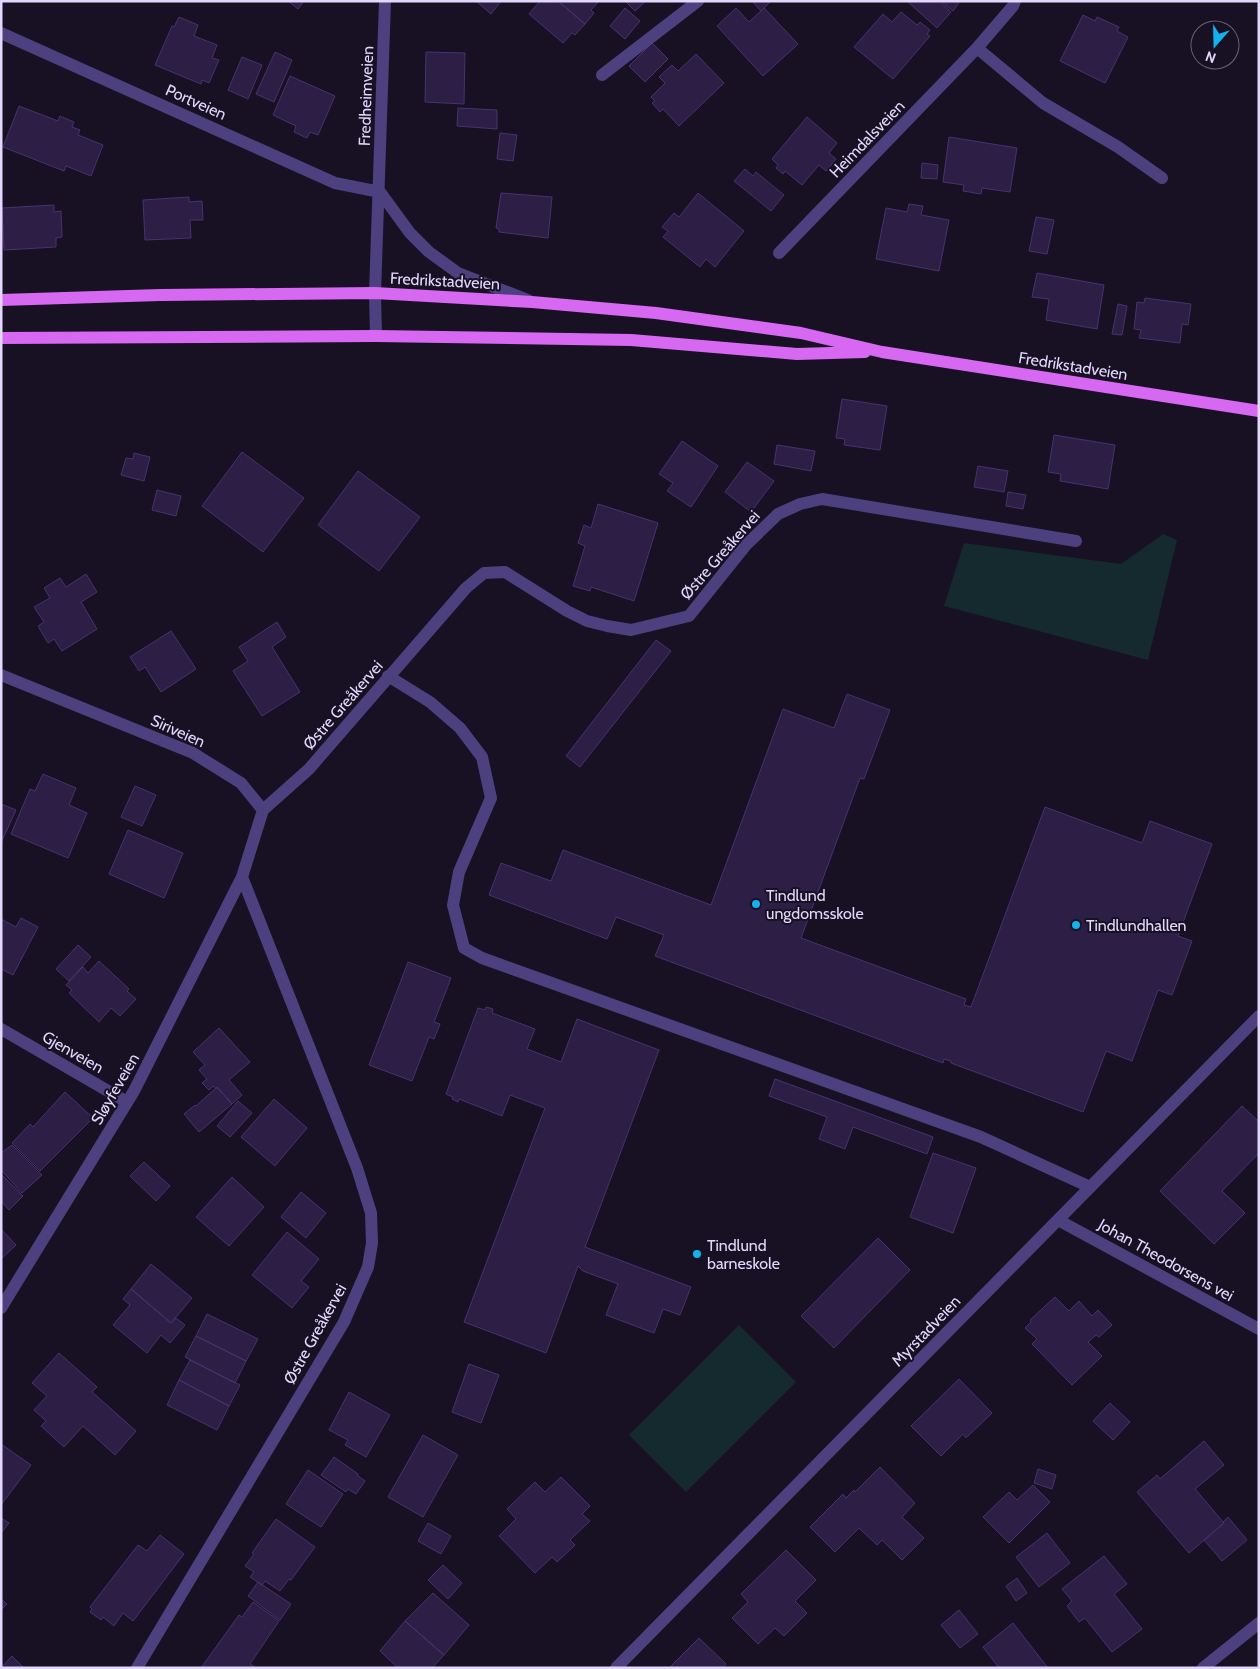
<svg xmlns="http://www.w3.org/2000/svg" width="1260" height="1669" font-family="Cabin,sans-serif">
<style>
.green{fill:#142a2e}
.building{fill:#2c1e44;stroke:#48326e}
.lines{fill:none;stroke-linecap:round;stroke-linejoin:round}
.lane{stroke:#4d407f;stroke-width:12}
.street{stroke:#4d407f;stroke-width:12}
.primary{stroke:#d668f2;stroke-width:12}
.poi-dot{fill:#14b1eb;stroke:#181124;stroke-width:2}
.labels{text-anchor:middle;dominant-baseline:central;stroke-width:4;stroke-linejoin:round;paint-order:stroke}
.street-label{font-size:16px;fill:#e2d7fc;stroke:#181124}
.poi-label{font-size:16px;fill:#e2d7fc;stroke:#181124;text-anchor:start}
</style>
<rect width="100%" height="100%" fill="#181124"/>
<path class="green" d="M1163 534 1177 540 1148 660 944 606 964 543 1121 564Z
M739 1325 796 1382 686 1492 629 1435Z"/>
<path class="building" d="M288 1H304L298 9Z
M476 1H501L491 14Z
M540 1H558L585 24 575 35 572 33 563 43 529 14Z
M558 1H599L591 10 594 13 585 24Z
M625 1H646L635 11Z
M752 1H771L761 11Z
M909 1H939L951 12 937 28 908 2Z
M941 1H960L953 11Z
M625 8 640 21 625 39 610 26Z
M736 8 749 22 764 8 798 44 763 76 717 26Z
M901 12 917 25 920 22 930 30 927 34 930 36 893 79 854 47 883 14 892 22Z
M1083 15 1095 21 1097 17 1119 27 1117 31 1128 37 1105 83 1060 61Z
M179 17 198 25 194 36 217 45 212 58 219 60 209 83 202 80 201 84 155 65 172 26 174 27Z
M652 43 668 59 645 82 629 66Z
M275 52 292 60 274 102 256 94Z
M426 52 465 53 464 104 425 102Z
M696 54 724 83 679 126 663 109 660 112 652 103 655 101 651 97 665 83 659 77 672 65 678 71Z
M242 57 262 65 248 99 228 90Z
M290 76 335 96 318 135 310 132 307 138 294 132 296 126 273 115Z
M19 106 58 121 60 116 74 122 72 127 80 130 78 135 103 145 91 176 66 166 64 171 3 147Z
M458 108 497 110V129L457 126Z
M807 117 837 143 829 153 836 159 826 171 819 165 802 185 785 171 783 174 776 168 778 165 772 159Z
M500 133 517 135 513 161 497 159Z
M949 137 1017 148 1010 192 982 188 981 194 963 191 964 185 943 182Z
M922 163 938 165 937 179 921 178Z
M745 169 753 176 756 172 784 195 771 211 734 181Z
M501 193 552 197 548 238 499 232V229L496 228Z
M698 193 744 231 715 267 706 259 700 267 663 237 668 231 662 227 674 213 679 217Z
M189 197V202L202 201 203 220H190L191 238 145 240 143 200Z
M909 204 923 206 921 215 949 220 939 271 876 259 886 208 907 212Z
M54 205V212L61 211 62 237 56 238V247L4 250 2 208Z
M1036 217 1054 220 1047 254 1029 251Z
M1037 273 1104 285 1097 329 1046 320 1049 299 1032 297Z
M1145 298 1191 304 1188 325 1182 324 1180 343 1139 338 1141 330 1134 329 1137 302 1144 303Z
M1118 304 1127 306 1122 335 1112 334Z
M842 399 887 406 880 450 844 445 845 439 836 438Z
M1054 435 1115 445 1108 489 1060 481 1061 474 1048 472Z
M682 441 718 466 691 507 667 491 673 483 659 474Z
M777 445 815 451 811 471 774 464Z
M242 452 304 498 263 552 202 506Z
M134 453 150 457 144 481 121 475 126 458 133 459Z
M747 462 774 481 751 512 725 492Z
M978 466 1008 471 1004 492 974 487Z
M358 471 420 517 379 571 318 525Z
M157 490 181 496 176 516 152 510Z
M1008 492 1026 495 1023 509 1006 506Z
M598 504 658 523 634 601 591 587 590 591 573 586 585 546 578 543 584 525 591 528Z
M86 574 97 592 81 602 97 629 62 651 54 639 48 643 38 626 44 622 34 607 50 598 44 588 60 578 66 587Z
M277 622 286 637 272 647 300 692 262 716 233 671 248 661 239 647Z
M171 631 196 669 161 692 145 667 139 671 130 657Z
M656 640 671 651 580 767 566 756Z
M847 694 890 710 864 779 860 778 801 938 966 999 964 1005 971 1007 1045 807 1142 843 1150 821 1212 844 1178 936 1192 941 1172 995 1158 990 1132 1061 1106 1051 1083 1112 951 1063V1061L944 1059 943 1063 655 956 664 935 616 917 607 939 489 895 501 863 551 881 563 850 711 905 783 709 834 728Z
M43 774 76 788 69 805 87 813 68 858 11 834 30 789 35 791Z
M135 786 156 795 142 826 121 817Z
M1 804 16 810 1 843Z
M128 830 183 853 164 898 109 874Z
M21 918 38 927 13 975 1 969V919L16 927Z
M78 945 91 957 69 981 56 969Z
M99 961 129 989 127 991 136 999 120 1016 111 1008 99 1022 69 993 72 990 66 985 83 967 88 973Z
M408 962 451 978 434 1022 440 1024 434 1039 429 1037 412 1081 369 1065Z
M486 1007 493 1009 492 1013 535 1029 527 1049 561 1062 577 1019 659 1050 585 1247 691 1287 680 1315 663 1309 654 1333 606 1315 618 1284 583 1271 578 1266 546 1353 464 1322 545 1108 510 1095 502 1116 459 1099 458 1102 452 1099 453 1097 446 1094 478 1008 485 1010Z
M219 1028 250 1062 229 1080 242 1095 232 1104 217 1087 216 1089 213 1086 209 1090 202 1083 207 1079 199 1070 205 1065 193 1052Z
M775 1079 933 1137 927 1154 853 1127 845 1149 819 1139 827 1117 769 1096Z
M217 1087 232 1104 199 1132 184 1114 195 1105 196 1106Z
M65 1092 93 1118 40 1171 12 1143 30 1124 33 1127Z
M274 1099 307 1128 275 1166 241 1137Z
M238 1101 252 1113 230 1137 217 1126Z
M1242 1106 1259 1122V1153L1222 1191 1245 1213 1214 1244 1160 1191Z
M12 1145 42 1175 22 1193 1 1170V1153Z
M933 1153 976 1168 953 1233 910 1217Z
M144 1162 170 1186 156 1201 130 1176Z
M1 1174 23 1196 9 1210 1 1201Z
M232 1177 264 1207 229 1246 196 1217Z
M301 1192 326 1213 306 1238 281 1217Z
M1 1229 16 1245 1 1259Z
M287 1232 319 1259 301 1281 309 1287 292 1308 252 1275Z
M878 1238 910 1270 834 1348 801 1316Z
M151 1264 192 1298 171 1323 131 1289Z
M131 1289 171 1323 176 1318 185 1325 170 1343 161 1335 147 1353 113 1325 130 1305 123 1299Z
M1055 1297 1069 1311 1079 1301 1092 1316 1098 1310 1112 1325 1099 1337 1096 1335 1088 1342 1102 1356 1072 1385 1032 1344 1037 1339 1025 1328 1031 1322 1030 1320Z
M207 1314 258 1339 246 1361 196 1336Z
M196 1336 246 1361 235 1383 185 1357Z
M59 1353 97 1387 92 1392 136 1431 115 1455 83 1426 64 1447 41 1426 46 1421 34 1410 47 1396 32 1383Z
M190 1360 240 1385 229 1406 179 1380Z
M469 1364 499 1375 481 1423 452 1412Z
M959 1379 992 1413 966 1438 963 1434 941 1456 911 1426Z
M179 1380 229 1406 217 1430 167 1405Z
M349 1392 390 1415 366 1457 345 1445 348 1440 329 1430Z
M1110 1403 1130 1422 1113 1440 1093 1421Z
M423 1435 458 1455 423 1517 388 1497Z
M1204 1441 1224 1465 1195 1489 1224 1523 1189 1553 1137 1492 1157 1475 1160 1479Z
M1 1444 31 1465 1 1505Z
M334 1457 358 1474 357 1475 365 1481 356 1494 348 1489 346 1492 321 1475Z
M880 1467 915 1503 902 1517 924 1538 902 1560 882 1540 877 1545 859 1528 835 1552 810 1527 843 1494 846 1498 854 1490 855 1492Z
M1038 1469 1056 1475 1052 1489 1034 1483Z
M308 1470 343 1494 321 1527 286 1504Z
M561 1477 590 1506 582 1514 590 1521 570 1540 575 1545 557 1562 552 1557 535 1573 499 1536 516 1519 507 1509 535 1482 545 1492Z
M1033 1485 1050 1502 1009 1543 983 1517 1009 1492 1017 1500Z
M1228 1517 1247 1540 1222 1561 1204 1540 1224 1523 1223 1522Z
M1 1518 9 1523 1 1533Z
M276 1519 315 1547 291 1580 289 1579 280 1591 265 1581 262 1585 250 1577 254 1572 245 1566 254 1554 252 1553Z
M428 1523 451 1536 441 1554 418 1541Z
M1047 1533 1070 1563 1039 1587 1016 1557Z
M160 1535 184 1554 133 1621 123 1613 114 1626 103 1617 101 1620 90 1612 92 1609 90 1607 138 1545 147 1551Z
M786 1550 816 1580 795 1601 807 1613 784 1636 775 1628 758 1644 732 1618 748 1602 741 1594Z
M1104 1556 1127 1584 1114 1594 1142 1629 1112 1652 1085 1618 1079 1622 1067 1606 1072 1601 1062 1589Z
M443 1565 462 1583 448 1599 428 1580Z
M1017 1578 1027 1593 1016 1601 1006 1586Z
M258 1582 291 1604 280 1620 248 1596Z
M433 1593 469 1625 444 1655 405 1621Z
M1 1599 7 1604 1 1610Z
M253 1602 279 1621 250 1664 256 1668H201L239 1615 242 1617Z
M959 1610 978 1634 960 1648 941 1625Z
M405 1621 444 1655 432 1668H398L380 1651Z
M1013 1623 1048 1668H999L983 1647Z
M699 1638 726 1664 724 1666 725 1668H669Z
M12 1656 24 1668H1Z"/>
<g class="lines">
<path class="lane" d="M388 676 430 702 460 728 482 757 491 798 459 872 453 905 464 948 482 958 981 1137 1090 1187"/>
<path class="street" d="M1015 1 1013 6 977 48 1043 103 1118 147 1162 178
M1 33 335 183 380 192 410 233 429 252 458 273 528 300
M602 75 698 1
M779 253 977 48
M376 336 375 293 385 1
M1 675 193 753 241 783 263 810 242 877 134 1091 1 1308
M263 810 309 769 466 588 484 573 505 572 567 611 587 621 607 626 631 630 689 616 746 545 778 514 800 504 822 499 1076 541
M1 1029 127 1102
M1058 1220 1259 1329
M137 1668 344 1322 368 1267 372 1243 371 1213 357 1168 242 877
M616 1668 1259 1016
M1203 1668 1259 1623"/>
<path class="primary" d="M1 300 160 295 375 293 532 302 656 313 801 333 882 352 1259 411
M1 338 376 336 631 340 797 354 865 352"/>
</g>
<g class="poi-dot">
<circle cx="756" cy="904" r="5"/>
<circle cx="1076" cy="925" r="5"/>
<circle cx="697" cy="1254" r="5"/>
</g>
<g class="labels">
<g class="street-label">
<text transform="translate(366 96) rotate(-88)">Fredheimveien</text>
<text transform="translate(196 102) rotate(24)">Portveien</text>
<text transform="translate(867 139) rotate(-46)">Heimdalsveien</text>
<text transform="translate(445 281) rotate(3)">Fredrikstadveien</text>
<text transform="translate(1073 366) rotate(9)">Fredrikstadveien</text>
<text transform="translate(720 555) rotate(-49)">Østre Greåkervei</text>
<text transform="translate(343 705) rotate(-49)">Østre Greåkervei</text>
<text transform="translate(178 731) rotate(24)">Siriveien</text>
<text transform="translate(73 1052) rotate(30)">Gjenveien</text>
<text transform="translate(115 1089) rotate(-60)">Sløyfeveien</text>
<text transform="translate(1166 1260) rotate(29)">Johan Theodorsens vei</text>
<text transform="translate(926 1331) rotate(-46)">Myrstadveien</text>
<text transform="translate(315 1334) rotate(-61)">Østre Greåkervei</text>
</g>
<g class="poi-label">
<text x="766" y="895">Tindlund<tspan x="766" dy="18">ungdomsskole</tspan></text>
<text x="1086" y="925">Tindlundhallen</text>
<text x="707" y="1245">Tindlund<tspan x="707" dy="18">barneskole</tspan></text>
</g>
</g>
<rect width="1260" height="1669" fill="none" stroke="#e2d7fc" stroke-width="5"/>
<g transform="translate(1215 45) rotate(200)"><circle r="24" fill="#181124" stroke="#69607a"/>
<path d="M0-4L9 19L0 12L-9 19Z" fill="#14b1eb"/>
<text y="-8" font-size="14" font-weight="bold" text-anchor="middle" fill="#e2d7fc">N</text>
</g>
</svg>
